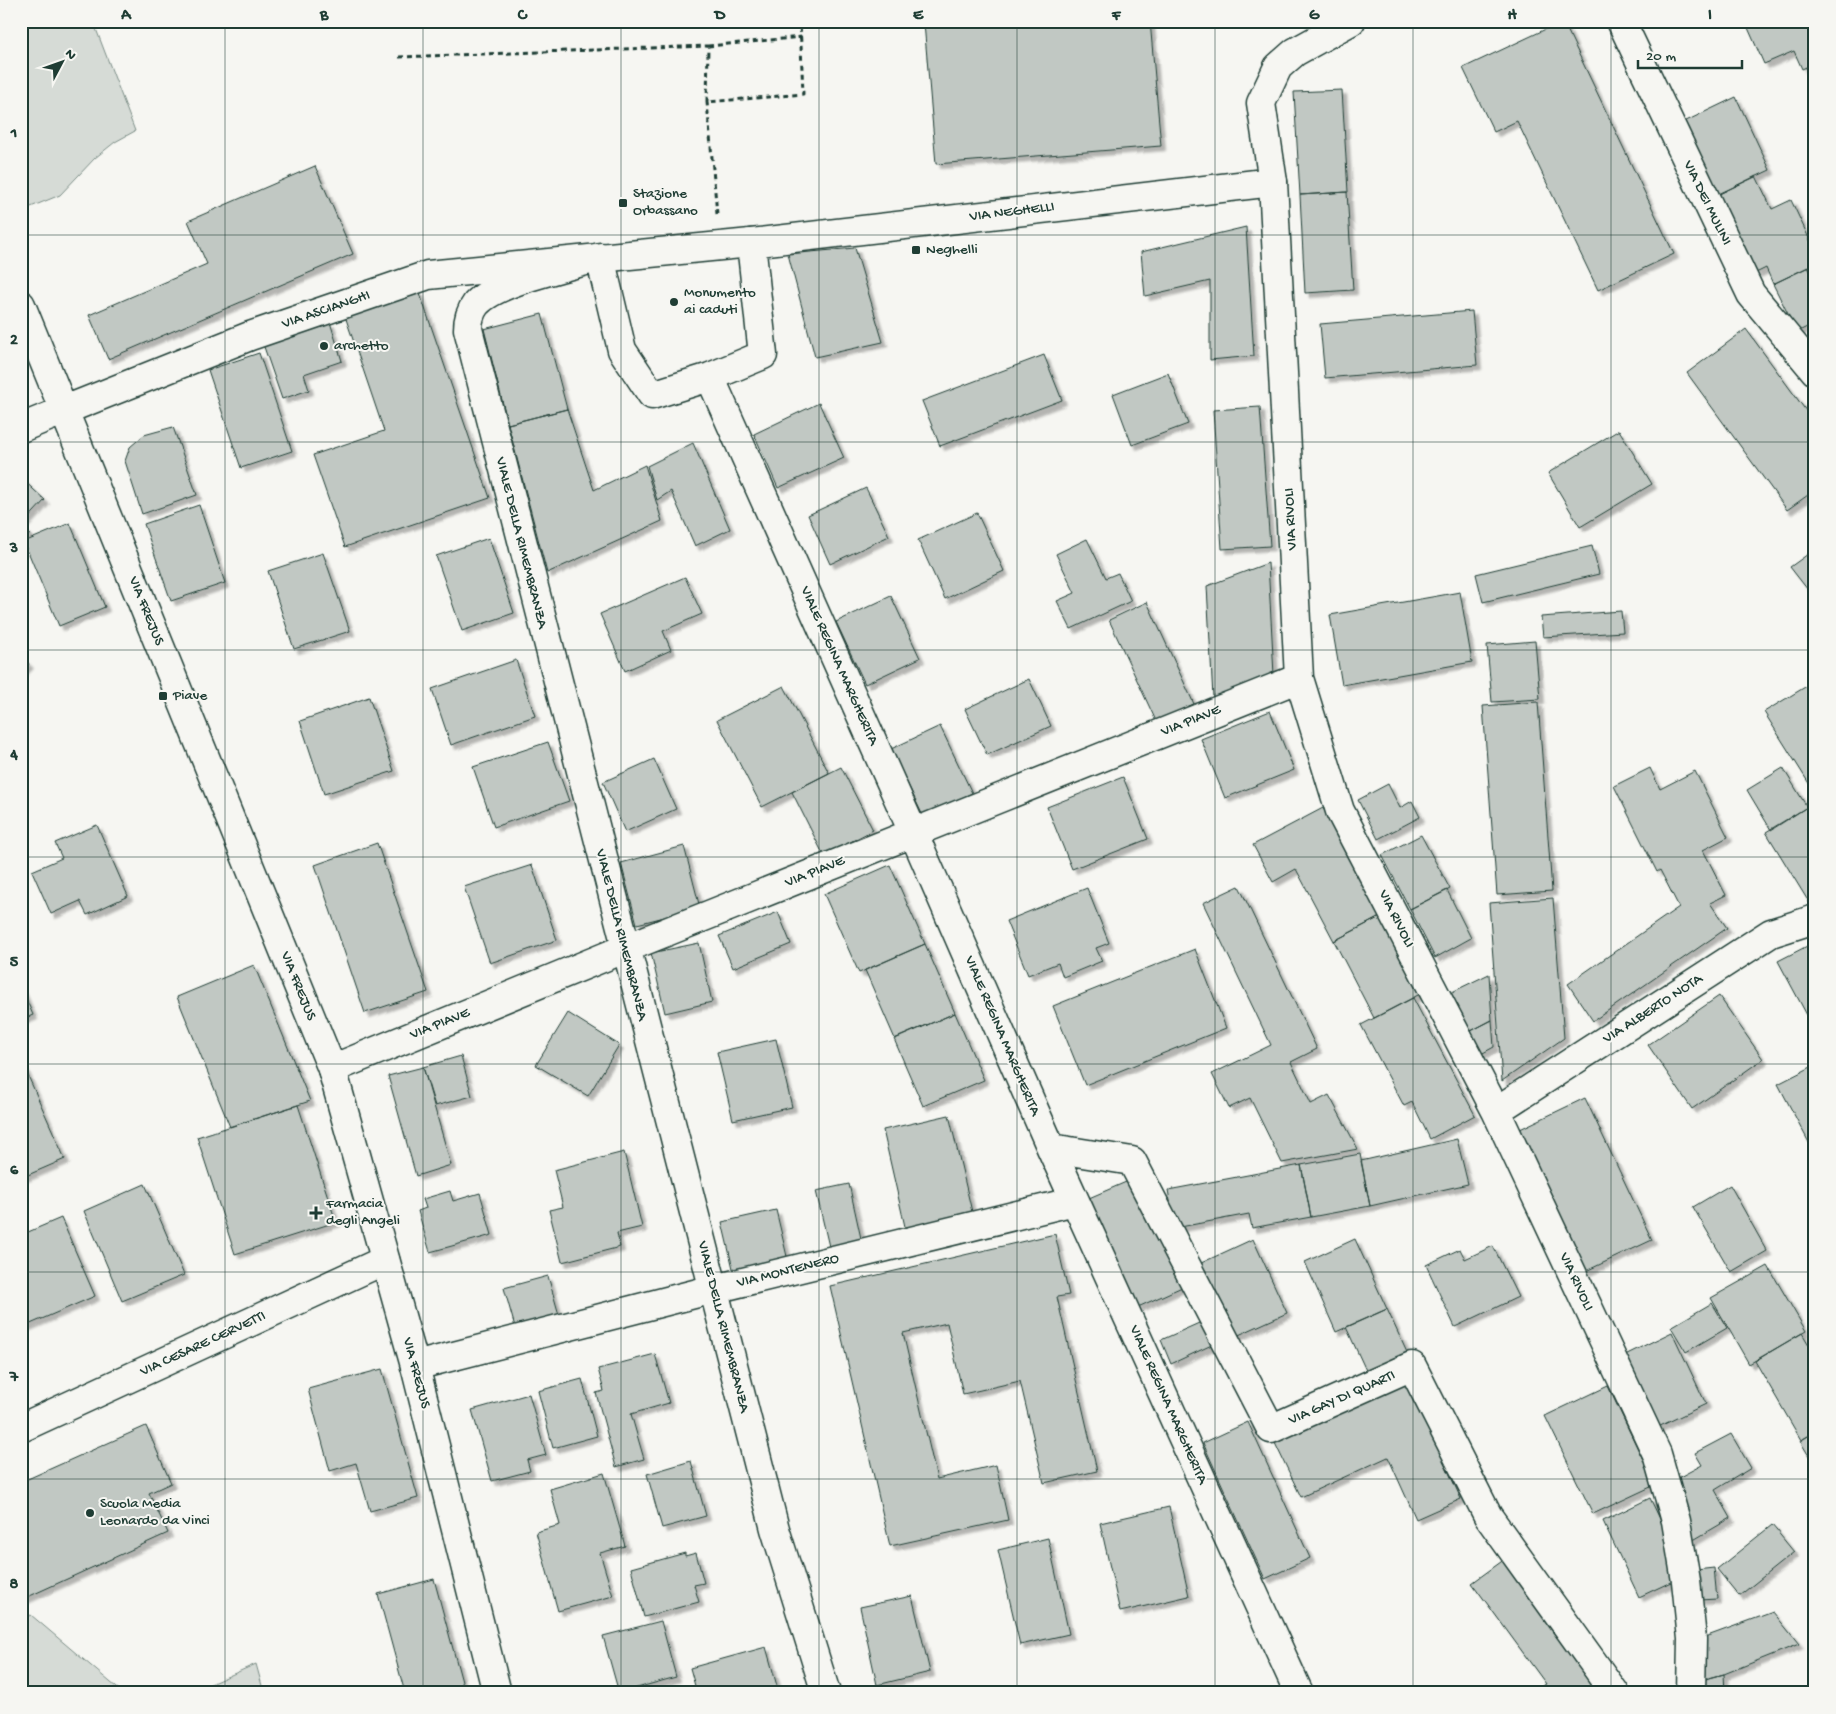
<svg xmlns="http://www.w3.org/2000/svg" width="1836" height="1714" font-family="'Gochi Hand',sans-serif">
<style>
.green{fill:#d6dbd6;stroke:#7a8c85}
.building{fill:#c1c8c3;stroke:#1f3d34;filter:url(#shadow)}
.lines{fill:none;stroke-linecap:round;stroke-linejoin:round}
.street-casing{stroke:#1f3d34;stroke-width:31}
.secondary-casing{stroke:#1f3d34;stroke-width:31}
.path{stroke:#1f3d34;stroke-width:3;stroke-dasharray:5 4;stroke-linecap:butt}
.street{stroke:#f6f6f2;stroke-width:28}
.secondary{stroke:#f6f6f2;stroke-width:28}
.grid{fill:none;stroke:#1f3d34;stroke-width:1;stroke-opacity:0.55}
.poi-dot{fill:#1f3d34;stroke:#f6f6f2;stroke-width:2}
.labels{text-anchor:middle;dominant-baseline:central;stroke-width:4;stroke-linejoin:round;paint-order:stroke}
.poi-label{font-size:15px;fill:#1f3d34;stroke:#f6f6f2;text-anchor:start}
.street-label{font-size:15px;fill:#1f3d34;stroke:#f6f6f2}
.neatline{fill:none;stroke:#1f3d34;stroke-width:2}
.grid-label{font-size:16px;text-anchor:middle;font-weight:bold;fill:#1f3d34}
</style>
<defs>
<filter id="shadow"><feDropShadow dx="4.5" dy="4.5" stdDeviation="1" flood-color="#0004"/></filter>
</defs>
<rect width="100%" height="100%" fill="#f6f6f2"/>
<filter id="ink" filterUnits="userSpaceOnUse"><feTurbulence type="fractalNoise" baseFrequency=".02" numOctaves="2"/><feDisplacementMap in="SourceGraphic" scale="10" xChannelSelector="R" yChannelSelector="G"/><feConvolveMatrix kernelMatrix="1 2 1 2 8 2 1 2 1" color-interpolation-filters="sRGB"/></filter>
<g filter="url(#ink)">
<path class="green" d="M32 21H93L135 131 115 142 95 158 60 195 21 211V25Z
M31 1615 123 1693H21V1619Z
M256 1664 264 1693H190Z"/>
<path class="building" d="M943 21H1150L1161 146 936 164 924 23Z
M1563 21 1674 254 1598 290 1517 121 1494 132 1463 68Z
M1745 21H1815V63L1802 69 1794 51 1764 64Z
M1342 90 1348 192 1300 195 1294 92Z
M1736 97 1770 170 1719 194 1684 122Z
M315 166 353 254 108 359 89 315 207 264 188 221Z
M1756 176 1772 209 1791 200 1815 251V264L1773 284 1766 268 1756 273 1719 194Z
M1347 192 1353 290 1305 293 1300 195Z
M1246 227 1254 356 1210 360V281L1145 296 1141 252Z
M855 248 883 342 815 357 788 254Z
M1808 267 1815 281V323L1797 332 1773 284Z
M419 291 490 498 345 547 313 455 384 431 345 316Z
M1472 311 1477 365 1325 378 1320 324Z
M542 314 567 409 508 424 484 329Z
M330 322 342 361 304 374 309 390 282 399 263 344Z
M1746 329 1815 423V490L1787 510 1687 373Z
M259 353 292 451 241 468 208 370Z
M1044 355 1062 400 940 446 922 401Z
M1168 373 1188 424 1132 445 1113 394Z
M819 403 844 458 778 488 754 434Z
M1260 407 1270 546 1222 549 1213 410Z
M567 409 594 490 645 465 662 521 547 573 508 424Z
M173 427 197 495 142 514 125 461 130 447 144 435Z
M1619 430 1652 484 1580 527 1548 473Z
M693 443 730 529 695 546 671 491 657 500 647 466Z
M21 478 45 500 21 526 30 534 21 544Z
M866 488 889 536 830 564 808 515Z
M199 505 225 583 171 601 144 524Z
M977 513 1004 571 945 599 918 540Z
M70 523 105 607 59 626 24 542Z
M489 538 514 613 462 631 436 556Z
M1087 539 1106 578 1118 573 1131 601 1071 629 1057 601 1075 593 1056 554Z
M1592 546 1599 574 1483 602 1476 574Z
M1815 549V599L1790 567Z
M323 553 350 631 294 649 268 571Z
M1268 563 1274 675 1213 698 1207 586Z
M685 577 702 614 663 631 671 650 625 671 600 614Z
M1460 592 1472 662 1342 685 1330 615Z
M891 596 920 658 865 684 836 622Z
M1147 602 1194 704 1156 721 1109 620Z
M1621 611 1623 632 1543 637 1541 617Z
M1535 641 1540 699 1492 702 1487 645Z
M21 657 29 664 21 672Z
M516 660 535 716 451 745 432 689Z
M1029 679 1051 726 987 755 965 709Z
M1815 681V793L1764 712Z
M784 686 829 773 762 807 717 720Z
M369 697 394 771 324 794 300 721Z
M1538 702 1552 891 1497 895 1483 706Z
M1270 711 1294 770 1225 798 1201 739Z
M940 726 972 793 923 816 891 749Z
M548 742 569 801 494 827 473 767Z
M654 759 676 809 625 832 603 782Z
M841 767 873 830 824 856 792 792Z
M1650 768 1660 789 1695 771 1728 837 1703 850 1726 895 1710 903 1727 928 1593 1021 1568 984 1679 907 1660 870 1657 872 1614 786Z
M1783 768 1807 807 1771 830 1747 790Z
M1123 777 1148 839 1072 869 1047 807Z
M1388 784 1400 808 1412 801 1420 817 1378 839 1358 800Z
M1807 807 1815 820V901L1810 904 1766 832Z
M1323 808 1380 917 1334 941 1296 869 1273 882 1253 845Z
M97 825 128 896 87 915 80 901 51 914 32 871 62 858 55 843Z
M1421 835 1450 889 1410 909 1382 855Z
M377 843 428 992 365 1013 315 865Z
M684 846 700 908 637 924 621 863Z
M532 865 557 940 490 963 464 887Z
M890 865 925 944 859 973 824 894Z
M1239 886 1317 1049 1291 1062 1311 1104 1329 1095 1358 1149 1282 1163 1250 1098 1229 1108 1212 1074 1271 1045 1203 903Z
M1087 888 1109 943 1096 948 1102 961 1063 977 1058 963 1028 975 1006 921Z
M1447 890 1471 938 1435 958 1410 909Z
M1553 898 1564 1038 1502 1081 1489 903Z
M778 912 791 944 733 968 719 936Z
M1380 917 1420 994 1374 1018 1334 941Z
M1815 942V1030L1778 961Z
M699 943 712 1002 665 1013 651 953Z
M925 944 955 1013 895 1039 865 970Z
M1195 949 1226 1028 1085 1085 1053 1006Z
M254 965 310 1101 230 1127 177 997Z
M1489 974 1492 1020 1469 1032 1450 993Z
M21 987 33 1015 21 1020Z
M1719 996 1763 1059 1692 1109 1648 1045Z
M1413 998 1475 1115 1430 1139 1412 1102 1404 1106 1361 1025Z
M568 1013 619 1045 588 1096 536 1065Z
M955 1013 984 1080 923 1106 894 1039Z
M1492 1020 1494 1047 1481 1054 1469 1032Z
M776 1039 792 1107 733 1120 717 1052Z
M461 1056 472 1096 435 1106 423 1067Z
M21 1060 65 1159 21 1178Z
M1815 1065V1154L1778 1084Z
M423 1067 451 1165 416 1176 388 1076Z
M1585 1098 1652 1240 1586 1271 1518 1130Z
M298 1105 336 1222 235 1254 197 1137Z
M949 1115 973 1216 906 1231 883 1130Z
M1457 1139 1468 1184 1370 1206 1361 1161Z
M624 1152 642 1227 617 1233 620 1247 562 1262 549 1210 563 1207 554 1170Z
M1360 1154 1370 1206 1311 1217 1301 1165Z
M1301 1165 1311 1217 1252 1228 1249 1214 1175 1228 1168 1190Z
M1133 1179 1182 1287 1138 1307 1089 1198Z
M145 1184 184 1275 122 1301 84 1211Z
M849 1184 862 1243 830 1251 816 1191Z
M1730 1185 1767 1251 1731 1272 1693 1207Z
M450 1191 453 1201 480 1193 492 1235 430 1252 418 1211 426 1208 423 1199Z
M776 1210 789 1265 735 1277 722 1222Z
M61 1218 95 1296 21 1328V1235Z
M1055 1234 1069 1295 1057 1297 1097 1471 1044 1483 1020 1381 963 1394 947 1323 903 1333 937 1479 996 1465 1008 1520 890 1546 830 1286Z
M1253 1239 1287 1313 1232 1338 1199 1264Z
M1355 1239 1387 1309 1336 1332 1305 1262Z
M1493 1246 1518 1297 1455 1327 1426 1265 1460 1249 1465 1259Z
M1768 1266 1806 1331 1749 1364 1711 1298Z
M548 1276 559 1315 515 1327 504 1288Z
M1712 1303 1727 1328 1686 1352 1671 1327Z
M1387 1309 1410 1359 1369 1377 1346 1327Z
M1208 1319 1218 1342 1171 1364 1161 1340Z
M1672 1332 1706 1404 1658 1427 1623 1356Z
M1802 1333 1815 1355V1432L1801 1440 1755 1361Z
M655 1354 669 1403 631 1414 644 1459 616 1467 596 1393 604 1391 598 1369Z
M382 1369 418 1498 370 1511 356 1463 330 1471 308 1389Z
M582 1379 597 1436 553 1448 538 1391Z
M1407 1380 1461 1499 1416 1519 1388 1457 1301 1497 1274 1441Z
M1608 1386 1655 1485 1593 1514 1545 1416Z
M529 1394 546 1455 527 1460 530 1471 492 1481 472 1410Z
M1248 1422 1310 1558 1265 1579 1203 1443Z
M146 1426 171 1483 149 1493 168 1533 21 1600V1482Z
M1815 1432V1466L1800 1441Z
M1731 1434 1751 1468 1715 1490 1731 1518 1690 1542 1676 1479 1702 1465 1695 1453Z
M691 1461 706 1516 662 1528 647 1474Z
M604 1473 625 1546 600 1553 613 1596 558 1611 536 1532 560 1525 550 1489Z
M1650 1498 1670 1540 1673 1581 1639 1597 1603 1521Z
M1169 1507 1189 1596 1120 1612 1100 1523Z
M1772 1525 1794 1552 1739 1596 1717 1569Z
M1048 1538 1069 1634 1020 1645 998 1550Z
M685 1553V1556L696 1553 704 1583 694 1585 699 1602 644 1617 631 1568Z
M1505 1559 1604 1693H1530L1546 1684 1472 1583Z
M1714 1568 1717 1599 1699 1600 1696 1570Z
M434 1579 465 1693H405L378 1594Z
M912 1596 930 1672 877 1685 860 1607Z
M1773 1612 1799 1644 1724 1674 1702 1680V1638Z
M661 1621 676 1677 619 1693 603 1636Z
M766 1647 779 1693H697L690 1668Z
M1724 1674 1725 1693H1702V1680Z"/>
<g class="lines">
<defs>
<path id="street" d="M1621 21 1751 294 1815 371
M1273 182 1299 678 1340 811 1496 1111 1657 1454 1676 1521 1686 1581 1692 1639 1691 1693
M751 243 763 355 710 377 652 395 622 350 600 257C570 266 496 281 476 304 470 312 468 320 468 329L775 1529 826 1693
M710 377 913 832 1051 1148 1299 1693
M21 428 65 410
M332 1069 624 949 1299 678
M1496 1111 1771 933 1815 919
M1051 1148 1132 1161 1271 1429 1412 1366 1488 1516 1615 1693
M415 1366 698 1293 1075 1201
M21 1428 385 1260"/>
<path id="secondary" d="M21 305 332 1069 415 1366 497 1693
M65 410 250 336 428 275 751 243 1273 182 1261 103 1278 67 1295 52 1351 21"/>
</defs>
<use href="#street" class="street-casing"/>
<use href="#secondary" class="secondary-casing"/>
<path class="path" d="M708 46 802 37
M399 57 708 46 707 102
M717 214 707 102 803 94 800 21"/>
<use href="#street" class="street"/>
<use href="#secondary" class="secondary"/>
</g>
</g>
<path class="grid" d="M225 21V1693M423 21V1693M621 21V1693M819 21V1693M1017 21V1693M1215 21V1693M1413 21V1693M1611 21V1693M21 235H1815M21 442H1815M21 650H1815M21 857H1815M21 1064H1815M21 1272H1815M21 1479H1815"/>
<g class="poi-dot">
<rect x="618" y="198" width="10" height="10" rx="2.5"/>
<rect x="911" y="245" width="10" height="10" rx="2.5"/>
<circle cx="674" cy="302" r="5"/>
<circle cx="324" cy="346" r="5"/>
<rect x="158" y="691" width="10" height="10" rx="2.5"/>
<path d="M313.5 1205.5h5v5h5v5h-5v5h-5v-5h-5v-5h5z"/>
<circle cx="90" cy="1513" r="5"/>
</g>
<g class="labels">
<g class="poi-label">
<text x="633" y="194">Stazione<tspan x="633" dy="17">Orbassano</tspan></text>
<text x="926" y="250">Neghelli</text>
<text x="684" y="293">Monumento<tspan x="684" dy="17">ai caduti</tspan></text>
<text x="334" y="346">archetto</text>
<text x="173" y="696">Piave</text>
<text x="326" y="1204">Farmacia<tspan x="326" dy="17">degli Angeli</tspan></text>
<text x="100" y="1504">Scuola Media<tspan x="100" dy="17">Leonardo da Vinci</tspan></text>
</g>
<g class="street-label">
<text transform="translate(1707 203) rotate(64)">VIA DEI MULINI</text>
<text transform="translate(1012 212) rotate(-7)">VIA NEGHELLI</text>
<text transform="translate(326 310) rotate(-19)">VIA ASCIANGHI</text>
<text transform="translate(1291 519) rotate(-93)">VIA RIVOLI</text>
<text transform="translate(521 543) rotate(76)">VIALE DELLA RIMEMBRANZA</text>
<text transform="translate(146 611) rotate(68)">VIA FREJUS</text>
<text transform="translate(839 666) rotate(66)">VIALE REGINA MARGHERITA</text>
<text transform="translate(1191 721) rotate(-22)">VIA PIAVE</text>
<text transform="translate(815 872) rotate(-22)">VIA PIAVE</text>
<text transform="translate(1396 919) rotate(63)">VIA RIVOLI</text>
<text transform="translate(621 935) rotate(76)">VIALE DELLA RIMEMBRANZA</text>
<text transform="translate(298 986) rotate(68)">VIA FREJUS</text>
<text transform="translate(1653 1009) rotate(-33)">VIA ALBERTO NOTA</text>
<text transform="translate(440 1024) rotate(-22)">VIA PIAVE</text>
<text transform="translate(1002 1036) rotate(67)">VIALE REGINA MARGHERITA</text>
<text transform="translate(788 1271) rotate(-14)">VIA MONTENERO</text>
<text transform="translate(1576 1282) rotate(65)">VIA RIVOLI</text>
<text transform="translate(723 1327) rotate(76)">VIALE DELLA RIMEMBRANZA</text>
<text transform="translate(203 1344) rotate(-25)">VIA CESARE CERVETTI</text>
<text transform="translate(416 1373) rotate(75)">VIA FREJUS</text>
<text transform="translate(1342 1398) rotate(-24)">VIA GAY DI QUARTI</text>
<text transform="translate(1168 1405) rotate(66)">VIALE REGINA MARGHERITA</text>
</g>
</g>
<rect width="1836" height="1714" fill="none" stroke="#f6f6f2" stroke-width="55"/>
<g transform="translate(62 62) rotate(49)" stroke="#f6f6f2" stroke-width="4" paint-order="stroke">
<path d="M0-4L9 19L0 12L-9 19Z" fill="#1f3d34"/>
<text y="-8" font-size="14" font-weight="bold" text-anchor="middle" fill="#1f3d34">N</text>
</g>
<path d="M1638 60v8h104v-8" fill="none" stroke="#1f3d34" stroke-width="2.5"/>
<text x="1646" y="60" font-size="15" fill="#1f3d34" stroke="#f6f6f2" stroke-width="4" paint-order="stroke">20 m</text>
<rect x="28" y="28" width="1780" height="1658" class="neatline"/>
<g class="grid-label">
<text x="126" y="19">A</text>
<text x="324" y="19">B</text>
<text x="522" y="19">C</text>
<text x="720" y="19">D</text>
<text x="918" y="19">E</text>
<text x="1116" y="19">F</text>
<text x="1314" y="19">G</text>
<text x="1512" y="19">H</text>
<text x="1710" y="19">I</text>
<text x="14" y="137">1</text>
<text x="14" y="344">2</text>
<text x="14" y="552">3</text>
<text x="14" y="759">4</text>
<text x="14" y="966">5</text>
<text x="14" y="1174">6</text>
<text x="14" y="1381">7</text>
<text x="14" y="1588">8</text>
</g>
</svg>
